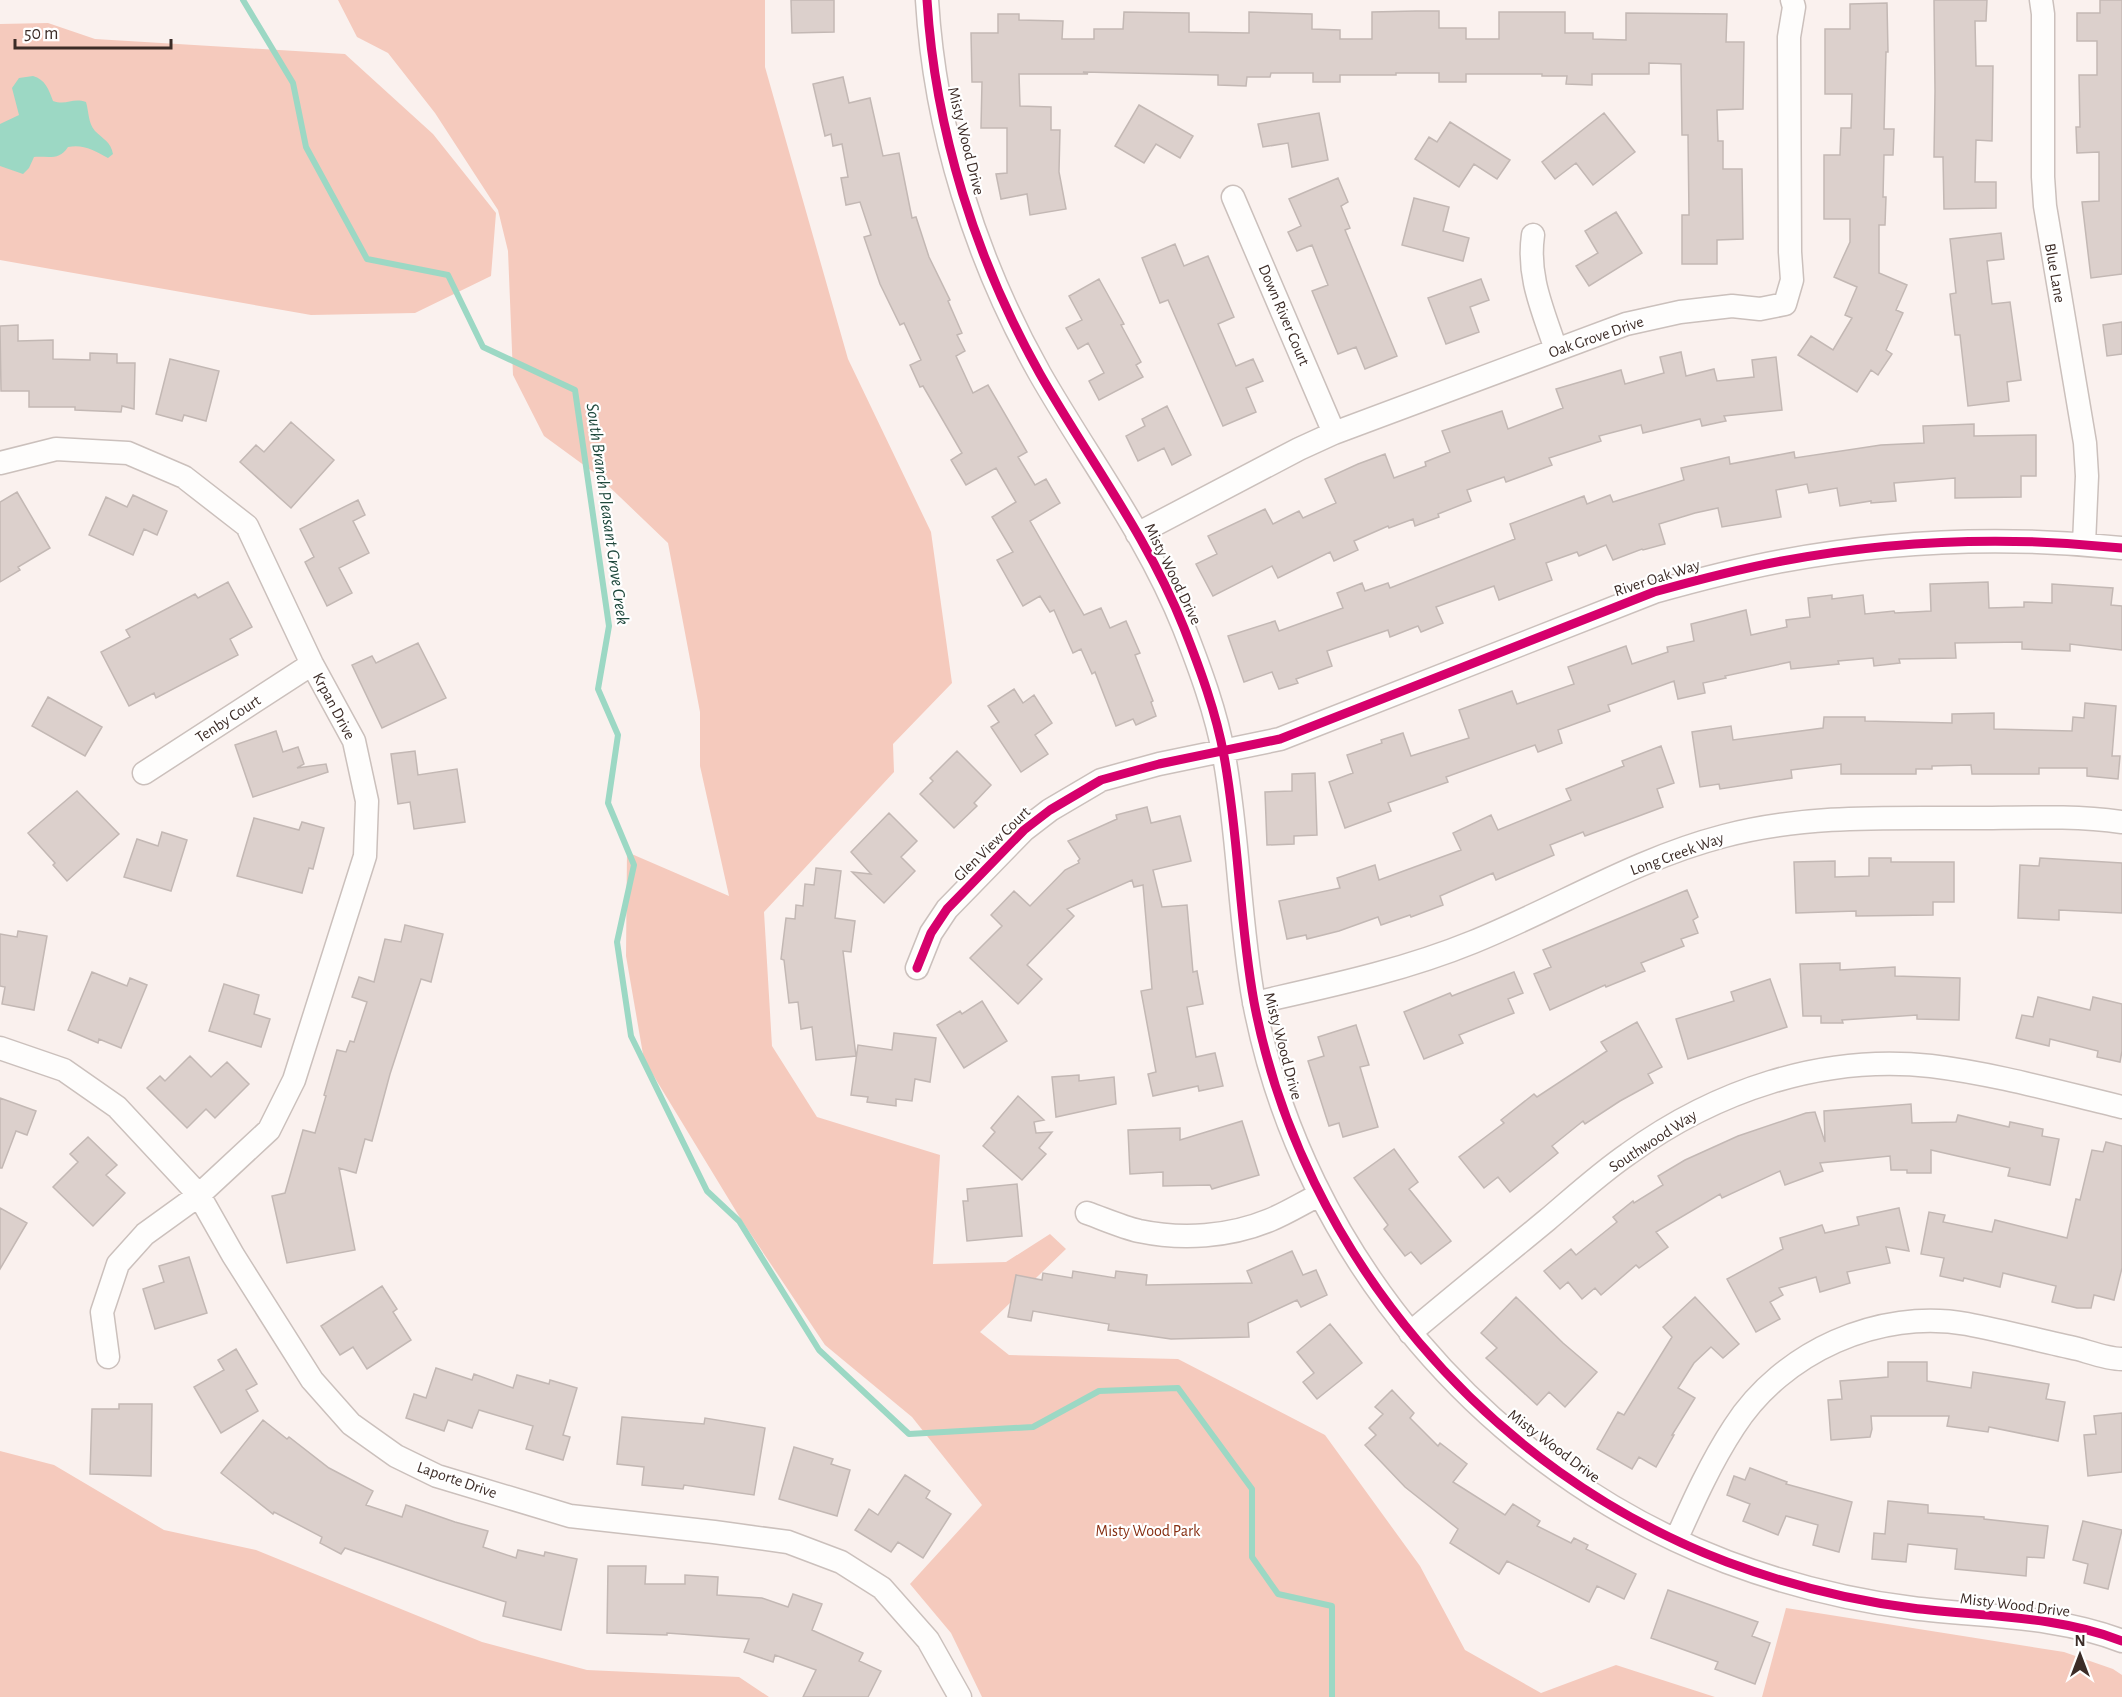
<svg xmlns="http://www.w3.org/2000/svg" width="2122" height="1697" font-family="'Alegreya Sans',sans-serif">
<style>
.green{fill:#f5cabd}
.water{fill:#9cd8c4}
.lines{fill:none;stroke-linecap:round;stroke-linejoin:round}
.stream{stroke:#9cd8c4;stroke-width:6}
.building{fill:#dcd0cc;stroke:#c3b8b4;stroke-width:1.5}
.minor-casing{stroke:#cbc0bc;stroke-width:25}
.minor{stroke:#fefdfc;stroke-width:22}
.cycleway-casing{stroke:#fff;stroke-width:13}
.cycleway{stroke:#d6006c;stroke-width:9}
.labels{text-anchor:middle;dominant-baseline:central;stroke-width:4.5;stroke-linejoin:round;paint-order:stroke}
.street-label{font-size:16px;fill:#3c2c27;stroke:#fff}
.park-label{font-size:16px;fill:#862e11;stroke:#fff}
.water-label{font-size:18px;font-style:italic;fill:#1f483c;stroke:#fff}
</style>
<rect width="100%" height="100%" fill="#faf1ee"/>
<path class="green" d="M338 0H765V67L848 359 931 532 952 683 893 744 894 772 764 912 772 1046 817 1117 940 1155 933 1264 1006 1262 1050 1234 1066 1249 980 1332 1009 1355 1178 1359 1325 1435 1420 1566 1465 1650 1541 1693 1616 1665 1715 1697H982L951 1633 910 1584 982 1505 912 1417 825 1345 742 1221 644 1060 626 956 627 852 729 896 700 766V712L668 543 596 474 544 436 513 375 508 251 498 210 435 113 388 53 357 37Z
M48 23 95 39 345 54 433 134 496 213 491 276 415 313 311 315 0 260V24Z
M0 1451 54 1465 164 1530 256 1550 482 1642 587 1670 739 1677 769 1697H0Z
M1786 1608 2064 1652 2113 1669 2122 1675V1697H1762Z"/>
<path class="water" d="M33 76C45 79 49 90 53 101 67 106 72 97 86 102 89 112 88 123 95 131 103 139 111 142 113 154L108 158C94 150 83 144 68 147 59 161 49 156 34 157L29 168 23 174 0 166V124L19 115 12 88 19 78Z"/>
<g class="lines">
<path class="stream" d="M243 0 293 83 306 147 367 259 448 275 483 347 575 390 609 626 598 689 618 735 608 803 634 865 617 942 631 1036 707 1191 739 1221 819 1350 909 1434 1033 1427 1099 1391 1178 1388 1252 1489V1557L1278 1594 1332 1606V1697"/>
</g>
<path class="building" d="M791 0H834V32L792 33Z
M1934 0H1987L1986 21H1975L1976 66H1993L1992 141 1976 140 1975 182H1996V208L1944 209 1943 157H1934L1935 91Z
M2100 0H2122V274L2091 278 2082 202 2099 201V152L2077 153 2076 127H2080L2079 75H2097V41H2077V13H2100Z
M1887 3 1888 52H1886L1884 129H1894L1893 155H1884L1883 197H1886L1885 225H1879V273L1907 285 1896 310 1903 313 1886 350 1892 354 1878 375 1871 370 1857 392 1798 355 1811 336 1833 350 1852 318 1845 315 1857 287 1834 277 1850 242V219H1824V155H1840L1841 128H1851L1852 94H1825V29H1850V4Z
M1416 11H1439V28H1466V39H1499V12H1565V33H1593V39L1626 40V13L1727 14 1726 42H1744L1743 109 1717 110 1718 141H1723V169H1742L1743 239 1717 240V264H1682V215H1689L1688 135H1682L1681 64 1649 63V74H1592V85L1566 84 1567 76H1542V74H1466V82H1439V73H1396V75H1340V82H1313V73H1271L1270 77H1247L1246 86 1218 85V75L1083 72 1088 74H1019L1020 106 1051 107V130H1060L1059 172 1066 209 1030 215 1027 194 1001 199 996 174 1007 173V128H981L982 82H972L971 33H998V14H1019V20L1063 21 1062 39H1094V29H1123L1124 12 1189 13V32L1249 33V12L1312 14V29L1340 30V39H1372V12Z
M843 77 849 103 870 98 883 156 899 153 912 218 916 217 929 257 950 300 948 301 962 333 957 335 965 351 956 356 973 393 988 385 1027 452 1018 457 1035 485 1046 479 1060 503 1030 521 1084 615 1101 608 1110 628 1126 621 1140 653 1135 655 1153 701 1151 702 1156 716 1136 725 1133 719 1116 726 1095 672 1092 674 1081 649 1073 653 1054 610 1050 612 1040 596 1023 606 997 560 1013 552 992 517 1016 502 996 468 966 485 951 460 962 453 923 386 920 387 910 365 921 360 904 323 900 325 880 284 864 237 871 235 860 202 846 205 841 178 848 177 842 144 833 146 831 134 825 136 813 84Z
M1139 105 1193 136 1180 158 1156 144 1144 163 1115 146Z
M1319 113 1328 160 1292 167 1288 143 1263 147 1258 124Z
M1604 113 1635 152 1593 185 1576 163 1555 179 1542 162Z
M1450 122 1510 160 1497 179 1474 164 1459 187 1415 159 1429 137 1437 142Z
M1338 178 1348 202 1341 206 1350 228 1345 230 1397 356 1365 369 1356 347 1338 354 1312 291 1328 285 1312 245 1297 251 1288 232 1301 226 1289 199Z
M1414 198 1449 207 1443 231 1469 238 1463 261 1402 245Z
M1616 212 1642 253 1589 286 1576 266 1598 253 1585 231Z
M2001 233 2004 259 1987 261 1992 304 2010 302 2021 380 2007 382 2009 401 1968 406 1960 335H1955L1950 294 1956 293 1950 239Z
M1175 244 1184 266 1208 256 1234 317 1218 324 1236 366 1253 359 1263 381 1246 388 1256 412 1223 426 1168 300 1160 303 1142 258Z
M1099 279 1124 324 1121 325 1141 362 1136 365 1143 377 1099 400 1089 381 1104 373 1088 343 1078 349 1066 328 1082 320 1069 296Z
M1481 279 1489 300 1470 307 1479 332 1446 344 1428 298Z
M2122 322V354L2107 356 2103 325Z
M18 325V341L53 340V359L90 360V353L117 354V363H135L134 409 122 406 121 412 75 410V407H29V391H1L0 326Z
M1681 352 1686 376 1714 369 1717 381 1754 377 1752 360 1776 357 1782 410 1724 416 1726 421 1702 426 1700 419 1643 433 1641 425 1599 436 1601 441 1549 458 1552 465 1506 482 1504 477 1467 490 1471 501 1438 514 1439 517 1415 526 1413 519 1389 528 1388 526 1354 541 1358 550 1334 561 1330 552 1278 578 1272 566 1213 596 1196 564 1217 554 1208 536 1265 509 1273 524 1299 511 1303 518 1336 503 1325 479 1358 464 1385 454 1394 478 1426 466 1425 462 1450 452 1442 431 1502 411 1508 429 1563 408 1556 389 1621 370 1625 384 1664 373 1660 357Z
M170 359 219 371 206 421 184 415 182 421 156 414Z
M1167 406 1191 455 1172 465 1164 448 1138 461 1126 436 1145 426 1142 419Z
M291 422 334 460 291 508 240 462 256 445 264 452Z
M1974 424V436L2036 435V476H2021V497L1955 498V478L1894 483 1896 501 1871 503V501L1840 506 1837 488 1809 493 1807 484 1776 490 1781 517 1722 527 1718 508 1695 513 1659 524 1665 544 1643 550 1642 549 1613 560 1606 545 1579 556 1577 552 1546 563 1552 580 1499 600 1494 586 1436 607 1443 623 1421 632 1418 626 1390 637 1388 630 1327 651 1332 666 1296 679 1298 683 1279 689 1272 672 1244 682 1228 636 1275 621 1279 631 1343 608 1337 593 1362 583 1365 591 1388 583 1390 588 1515 539 1510 524 1584 496 1587 504 1610 495 1613 502 1684 480 1681 468 1729 457 1730 464 1794 452 1795 458 1881 445 1924 443 1923 426Z
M17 492 50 548 18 567 20 570 0 582V502Z
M133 495 167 511 157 535 144 529 133 555 89 535 106 497 127 507Z
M358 500 365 515 353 521 369 553 339 568 352 593 327 606 305 562 314 557 300 529Z
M228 582 252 627 230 639 238 655 156 698 154 693 129 706 101 652 130 637 126 630 195 594 198 598Z
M1988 582 1989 608 2024 607V602L2052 603V584L2113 588 2111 605 2122 606V650L2070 644V651L2022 649V642L1955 643 1956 658 1899 659 1900 663 1874 666 1873 658 1838 661 1839 664 1791 669 1790 662 1725 676 1726 678 1703 683 1705 693 1678 699 1674 681 1608 705 1610 711 1558 730 1562 743 1538 752 1535 745 1446 777 1448 782 1388 803 1391 811 1345 828 1329 782 1353 773 1347 755 1382 743 1381 740 1403 733 1411 756 1469 738 1459 710 1512 691 1517 704 1574 684 1568 667 1626 646 1632 664 1668 652 1667 647 1694 641 1691 624 1746 610 1751 635 1787 627 1786 620 1810 617 1808 598 1832 595V599L1863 595 1865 614 1894 611 1895 613 1931 611 1930 584Z
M418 643 446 698 382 728 352 665 372 656 376 663Z
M1014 689 1023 703 1034 695 1052 723 1035 735 1048 754 1021 772 991 727 999 722 988 706Z
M48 697 102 727 85 756 32 726Z
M2085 703 2116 706 2112 756H2120L2118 779 2087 776V768H2039V774H1972L1971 765 1932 766V769H1916V774H1841V764L1791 770 1792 778 1720 789 1719 784 1700 787 1692 732 1731 726 1733 740 1823 728 1824 717H1865V721L1952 723V714L1994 713V729L2072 731 2073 717 2084 718Z
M276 731 283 752 298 747 304 764 297 768 326 764 328 772 253 797 235 745Z
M1661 746 1674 783 1657 789 1663 807 1585 836 1583 832 1550 845 1554 855 1496 880 1493 873 1440 896 1443 905 1411 917 1410 915 1381 925 1378 917 1339 931 1307 939 1306 935 1287 939 1279 901 1340 888 1337 878 1375 865 1379 880 1461 850 1453 833 1491 815 1498 830 1571 800 1566 789 1624 766 1622 761Z
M415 751 418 775 457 769 465 822 414 829 410 802 398 804 391 754Z
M957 751 991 785 974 803 977 806 954 828 920 794 933 781 930 778Z
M1315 773 1317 835 1294 836V844L1267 845 1265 792 1292 791V774Z
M77 791 119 834 67 881 53 865 55 863 28 833Z
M1147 807 1151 823 1180 816 1191 861 1153 870 1162 907 1187 905 1193 972 1197 971 1203 1004 1187 1007 1196 1057 1215 1053 1223 1086 1199 1091 1198 1086 1153 1096 1148 1074 1156 1072 1141 991 1152 989 1143 885 1134 887 1132 880 1067 909 1074 916 1027 965 1042 979 1018 1004 970 958 1002 926 991 915 1014 891 1030 906 1065 870 1079 863 1078 861 1080 859 1068 841 1117 819 1116 815Z
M889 813 917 841 901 857 915 871 884 903 852 872 871 874 851 852Z
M254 818 299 830 302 822 324 828 313 869 309 868 302 893 237 876Z
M162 832 187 840 171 891 124 877 137 839 158 846Z
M1869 858H1891V862H1954V902H1933V915L1856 916V911L1796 913 1794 862 1835 861V877L1869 876Z
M2040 858 2122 863V913L2059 910V920L2018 918 2020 865 2039 866Z
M816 868 841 871 835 918 855 921 851 952 843 951 856 1056 816 1060 812 1027 801 1029 798 1002 789 1003 784 960 781 959 786 918 795 919 796 905 803 906 805 884 814 885Z
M1687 890 1698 917 1693 920 1698 933 1681 939 1684 946 1641 963 1645 971 1606 987 1605 985 1550 1010 1534 974 1551 967 1543 950Z
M405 925 443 934 431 982 421 979 390 1074 372 1141 365 1139 356 1173 339 1168 355 1250 287 1263 272 1196 285 1193 303 1130 315 1133 326 1096 324 1095 337 1050 346 1052 350 1041 354 1042 367 1002 352 997 359 977 374 982 385 939 401 942Z
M18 931 47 936 34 1010 2 1004 5 987 0 986V934L17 937Z
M1840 963V970L1895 967V976L1960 978 1959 1020 1917 1019V1015L1842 1020 1843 1023H1821V1016H1803L1800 964Z
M92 972 127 986 130 978 147 985 121 1048 99 1039 98 1043 68 1030Z
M1514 972 1523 993 1508 999 1514 1013 1459 1035 1463 1043 1424 1059 1404 1012 1450 993 1452 996Z
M1770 979 1787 1027 1688 1059 1676 1019 1734 1001 1731 992Z
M224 984 259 995 254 1014 270 1019 261 1047 209 1031Z
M2038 997 2090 1010 2093 997 2122 1004V1051L2120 1062 2097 1057 2098 1051 2050 1039 2049 1046 2016 1038 2022 1015 2033 1017Z
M982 1001 1007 1041 964 1068 937 1025 960 1011 962 1014Z
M1637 1022 1662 1067 1648 1074 1653 1083 1620 1101 1585 1124 1583 1121 1552 1146 1558 1153 1510 1192 1498 1177 1484 1188 1459 1157 1504 1123 1501 1120 1534 1094 1537 1097 1607 1051 1601 1042Z
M1356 1025 1369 1065 1360 1067 1378 1127 1343 1137 1339 1123 1329 1126 1308 1061 1324 1056 1318 1037Z
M894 1033 936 1038 930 1082 915 1079 912 1101 896 1099V1106L867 1102 868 1097 851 1095 858 1045 892 1050Z
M190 1056 211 1077 227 1062 249 1084 215 1118 206 1109 187 1128 147 1088 160 1076 165 1081Z
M1079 1075V1081L1114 1077 1116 1104 1056 1117 1052 1077Z
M1018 1096 1044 1120 1034 1122 1036 1133 1052 1132 1039 1148 1046 1154 1022 1180 983 1146 995 1132 991 1128Z
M0 1098 36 1111 27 1135 16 1131 2 1168H0Z
M1911 1104 1912 1123 1956 1122 1958 1115 2009 1127 2010 1122 2043 1129 2042 1136 2059 1139 2050 1185 2008 1176 2010 1168 1931 1150V1173H1907V1170H1891L1890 1156 1820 1163 1823 1171 1785 1185 1780 1171 1722 1198 1720 1194 1656 1232 1668 1247 1639 1268 1636 1265 1601 1295 1595 1288 1582 1299 1568 1282 1560 1289 1544 1271 1571 1249 1576 1255 1617 1222 1613 1217 1633 1201 1634 1203 1663 1185 1658 1176 1685 1160 1738 1136 1806 1113 1815 1112 1825 1142 1824 1111Z
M1242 1121 1259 1175 1212 1189 1210 1185 1163 1186V1172L1130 1174 1128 1130 1180 1128V1140Z
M88 1137 117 1165 106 1175 125 1193 93 1226 53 1187 78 1162 70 1154Z
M2106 1142 2122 1146V1268L2114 1300 2094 1295 2091 1308H2077L2052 1302 2056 1286 2003 1273 2000 1287 1964 1278 1963 1281 1940 1276 1944 1258 1921 1254 1929 1212 1945 1215 1943 1222 1992 1232 1995 1220 2067 1238 2076 1199 2080 1200 2092 1150 2103 1152Z
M1394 1149 1418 1182 1409 1189 1451 1241 1421 1264 1411 1252 1405 1256 1384 1229 1388 1225 1354 1178Z
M1017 1184 1022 1236 967 1241 963 1201H968L967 1189Z
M0 1208 27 1223 0 1269Z
M1899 1208 1909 1251 1886 1247 1890 1263 1847 1272 1850 1283 1820 1292 1816 1277 1779 1288 1783 1295 1770 1302 1780 1319 1756 1332 1727 1279 1783 1249 1780 1238 1822 1225 1825 1233 1859 1225 1857 1217Z
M1292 1251 1303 1275 1316 1270 1327 1295 1301 1307 1297 1300 1248 1323 1249 1337 1171 1339 1108 1330 1109 1324 1033 1311 1031 1321 1008 1317 1016 1275 1042 1280 1043 1273 1072 1278 1073 1271 1115 1278 1116 1271 1147 1275 1146 1285 1252 1283 1247 1271Z
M189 1257 207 1313 155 1329 143 1289 164 1282 159 1266Z
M382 1286 397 1309 393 1312 411 1340 367 1369 353 1347 340 1355 321 1326Z
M1516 1297 1563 1343 1597 1372 1565 1407 1549 1392 1537 1405 1486 1358 1497 1348 1481 1333Z
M1695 1297 1739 1344 1723 1358 1711 1347 1694 1363 1678 1388 1695 1398 1672 1435H1674L1656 1467 1639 1457 1632 1469 1597 1449 1618 1412 1624 1415 1672 1337 1663 1327Z
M1330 1324 1362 1363 1317 1399 1303 1382 1314 1373 1297 1352Z
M236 1349 257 1384 246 1390 258 1411 221 1433 194 1387 224 1370 218 1360Z
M1888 1362H1927V1381L1971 1388 1973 1372 2049 1384 2046 1399 2065 1402 2058 1441 1989 1427 1988 1432 1947 1426 1949 1416H1871L1872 1429 1870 1437 1831 1440 1828 1400 1842 1399 1840 1381 1888 1377Z
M436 1368 472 1380 474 1374 513 1388 517 1375 549 1384 550 1380 577 1388 563 1435 570 1437 563 1460 526 1449 533 1426 479 1410 472 1428 448 1420 444 1431 406 1418 414 1394 426 1398Z
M1392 1390 1414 1413 1410 1418 1438 1446 1440 1443 1467 1464 1453 1482 1505 1515 1513 1504 1540 1521 1537 1526 1571 1543 1574 1538 1588 1545 1586 1549 1636 1574 1624 1599 1597 1586 1589 1602 1507 1561 1499 1574 1450 1543 1458 1529 1405 1487 1365 1445 1376 1435 1369 1428 1383 1414 1375 1407Z
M119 1404H152L151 1476 90 1474 92 1409H119Z
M2122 1413V1472L2088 1476 2084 1435 2096 1434 2094 1416Z
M622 1417 704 1424 705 1418 765 1428 754 1495 684 1485 683 1489 642 1485 644 1467 617 1464Z
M263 1420 287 1439 289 1437 329 1468 373 1491 366 1505 402 1517 406 1505 455 1522 488 1531 483 1547 516 1558 518 1550 544 1556 545 1552 577 1559 561 1630 503 1616 506 1602 437 1580 345 1548 341 1554 320 1543 322 1537 274 1512 273 1514 221 1473Z
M794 1447 833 1459 831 1464 850 1470 837 1516 779 1499Z
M1750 1468 1787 1482 1786 1484 1852 1502 1839 1552 1813 1545 1818 1525 1786 1516 1778 1535 1743 1521 1750 1504 1727 1495 1734 1476 1745 1480Z
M905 1475 930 1491 926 1498 951 1514 923 1558 898 1542 891 1552 855 1530 869 1509 878 1515Z
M1888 1501 1928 1505V1513L1984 1517V1519L2048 1526 2044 1558 2027 1557 2026 1576 1955 1569 1957 1549 1908 1544 1906 1562 1872 1559 1874 1533 1885 1534Z
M2083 1521 2122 1530 2108 1589 2084 1583 2088 1564 2073 1560Z
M608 1566H646L645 1584H685V1575L718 1577 717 1595 762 1598 788 1607 793 1594 822 1604 812 1630 863 1653 859 1661 881 1671 868 1697H803L816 1670 775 1655 773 1662 744 1652 749 1639 667 1633V1635L607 1633Z
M1668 1590 1758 1622 1752 1636 1770 1643 1755 1684 1715 1669 1718 1662 1651 1638Z"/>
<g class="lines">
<defs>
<path id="minor" d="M927 0C935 131 976 260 1040 374 1088 458 1148 537 1184 628 1200 669 1216 712 1224 756 1239 837 1239 920 1254 1002 1302 1254 1488 1471 1727 1562 1786 1584 1848 1600 1912 1608 1982 1617 2056 1615 2122 1641
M2041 0 2043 14V177L2045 206 2085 443 2087 476 2084 544
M1233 197 1334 433
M1533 235C1527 277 1543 310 1556 350
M0 463 56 449 128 453 184 477 247 526 312 664 354 741 367 801 365 856 294 1080 269 1130 199 1195 145 1234 118 1264 102 1312 108 1357
M1137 534 1299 449 1334 433 1626 324 1680 312 1732 306 1760 309 1785 304 1792 280 1790 252 1789 37 1794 7 1792 0
M144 773 312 664
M917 968 931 933 947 909 1024 830 1050 810 1101 780 1159 764 1280 739 1654 592C1697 580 1739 569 1782 561 1894 540 2009 536 2122 548
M1254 1003C1329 986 1402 971 1473 942 1557 908 1635 859 1724 836 1803 815 1886 818 1968 818 2019 818 2071 815 2122 822
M0 1048 64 1070 117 1107 199 1195 233 1255 312 1380 351 1424 396 1456 437 1476 570 1516 714 1532 788 1542 841 1562 882 1588 928 1640 960 1697
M1087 1213C1104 1219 1122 1227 1139 1231 1182 1240 1229 1237 1270 1220 1287 1213 1303 1203 1319 1195
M1410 1333C1455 1295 1501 1258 1547 1220 1573 1198 1599 1174 1628 1154 1715 1091 1822 1054 1931 1066 1996 1074 2059 1092 2122 1107
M1676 1540C1693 1502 1711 1462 1734 1427 1782 1352 1879 1308 1967 1324 2004 1331 2041 1341 2078 1349 2092 1353 2108 1359 2122 1359"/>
</defs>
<use href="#minor" class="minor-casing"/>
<use href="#minor" class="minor"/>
<defs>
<path id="cycleway" d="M927 0C935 131 976 260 1040 374 1088 458 1148 537 1184 628 1200 669 1216 712 1224 756 1239 837 1239 920 1254 1002 1302 1254 1488 1471 1727 1562 1786 1584 1848 1600 1912 1608 1982 1617 2056 1615 2122 1641
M917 968 931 933 947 909 1024 830 1050 810 1101 780 1159 764 1280 739 1654 592C1697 580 1739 569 1782 561 1894 540 2009 536 2122 548"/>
</defs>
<use href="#cycleway" class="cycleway-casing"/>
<use href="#cycleway" class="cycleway"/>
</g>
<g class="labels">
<g class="street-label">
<text transform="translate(966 141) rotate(76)">Misty Wood Drive</text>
<text transform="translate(2055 273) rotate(80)">Blue Lane</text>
<text transform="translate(1284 315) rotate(67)">Down River Court</text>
<text transform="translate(1596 337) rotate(-19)">Oak Grove Drive</text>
<text transform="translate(1173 574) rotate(64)">Misty Wood Drive</text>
<text transform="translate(1657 578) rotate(-18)">River Oak Way</text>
<text transform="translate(334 706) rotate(62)">Krpan Drive</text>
<text transform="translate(228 719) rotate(-33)">Tenby Court</text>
<text transform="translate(992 844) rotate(-44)">Glen View Court</text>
<text transform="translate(1677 854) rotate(-20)">Long Creek Way</text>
<text transform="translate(1283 1046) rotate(75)">Misty Wood Drive</text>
<text transform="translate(1653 1141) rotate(-33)">Southwood Way</text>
<text transform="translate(1554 1446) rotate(37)">Misty Wood Drive</text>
<text transform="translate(457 1480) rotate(19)">Laporte Drive</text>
<text transform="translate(2015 1605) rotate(7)">Misty Wood Drive</text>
</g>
<g class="park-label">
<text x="1148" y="1531">Misty Wood Park</text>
</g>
<g class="water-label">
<text transform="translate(607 514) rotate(82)">South Branch Pleasant Grove Creek</text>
</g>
</g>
<g transform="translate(2080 1655)" stroke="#ffffff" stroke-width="4.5" paint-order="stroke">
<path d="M0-4.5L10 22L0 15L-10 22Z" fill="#3c2c27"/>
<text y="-9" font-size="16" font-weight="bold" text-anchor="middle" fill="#3c2c27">N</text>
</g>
<path d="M15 39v9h156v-9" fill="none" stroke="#3c2c27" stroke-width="3"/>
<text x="24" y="39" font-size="18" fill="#3c2c27" stroke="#ffffff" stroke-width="4.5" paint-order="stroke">50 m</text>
</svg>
